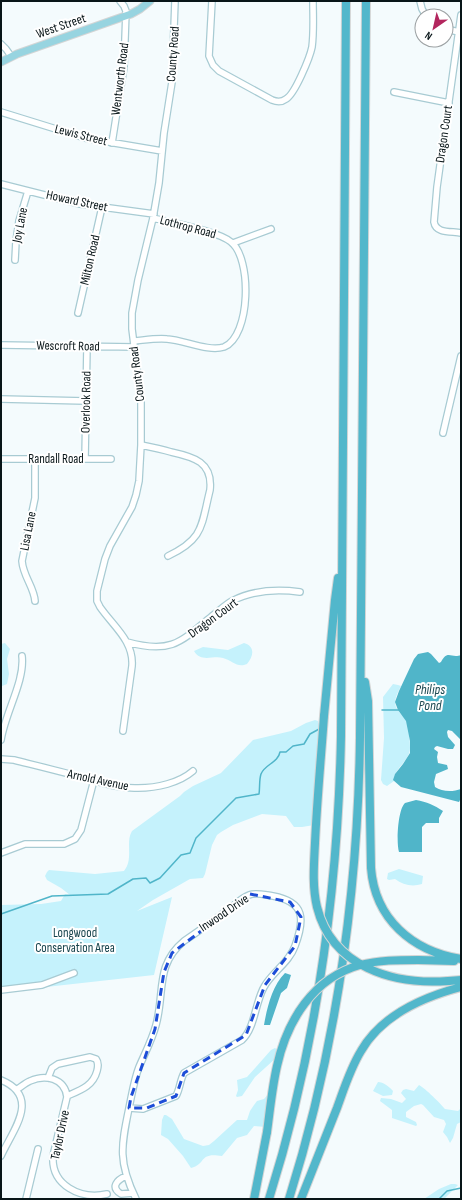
<svg xmlns="http://www.w3.org/2000/svg" width="462" height="1200" font-family="'Sofia Sans Condensed',sans-serif">
<style>
.green{fill:#c5f2fc}
.water{fill:#50b5c9}
.lines{fill:none;stroke-linecap:round;stroke-linejoin:round}
.stream{stroke:#50b5c9;stroke-width:1.5}
.minor-casing{stroke:#a8cbd3;stroke-width:8}
.major-casing{stroke:#d3d5d5;stroke-width:9}
.highway-casing{stroke:#d3d5d5;stroke-width:10}
.minor{stroke:#fff;stroke-width:5.5}
.major{stroke:#97d4e0;stroke-width:7}
.highway{stroke:#52b7cb;stroke-width:8}
.highway-bridge-casing{stroke:#d3d5d5;stroke-width:10;stroke-linecap:butt}
.highway-bridge{stroke:#52b7cb;stroke-width:8}
.marked{fill:none;stroke:#1d4ed8;stroke-width:3;stroke-dasharray:8 5;stroke-linejoin:round}
.labels{text-anchor:middle;dominant-baseline:central;stroke-width:4;stroke-linejoin:round;paint-order:stroke}
.street-label{font-size:13px;fill:#081518;stroke:#fff}
.park-label{font-size:13px;fill:#17444d;stroke:#fff}
.water-label{font-size:14px;font-style:italic;fill:#19464f;stroke:#fff}
</style>
<rect width="100%" height="100%" fill="#f4fbfd"/>
<path class="green" d="M5 643 10 649 7 659 9 674 7 684 2 686 1 644Z
M244 643C255 646 254 656 247 664 237 668 233 661 223 658 213 655 201 663 194 651L203 647 228 650Z
M393 684 398 685 401 686C397 694 392 703 398 710 400 714 404 716 406 720 409 726 410 741 410 748 410 761 393 769 394 781L387 786 383 784 381 780 384 738 383 697Z
M315 720 318 721 320 728 314 825 302 827H294L286 816 262 814 233 825 221 832 217 835 212 845 205 874 203 878 190 879 153 900 137 911 172 897 154 975 1 992V905L41 904 61 901 65 894 70 895 61 888 47 880 45 876 47 872 49 870 95 874 124 871C134 859 125 842 132 831L180 796 184 792 193 786 221 773 253 740 291 731 306 723Z
M399 869 423 876 422 884C412 887 403 885 395 879L389 880 387 879 388 873Z
M275 1048 278 1050 276 1058 255 1077 242 1096 237 1097 236 1096 238 1090 237 1080 247 1077 271 1050Z
M378 1082C383 1082 390 1087 393 1091L392 1095 383 1096 373 1091Z
M419 1085C425 1088 441 1104 445 1109L458 1111 461 1108V1122L457 1124 453 1138 450 1143 447 1137 443 1132 446 1124 444 1120 434 1117 423 1105 421 1104 414 1106 406 1112V1117L416 1122 417 1125 416 1126 392 1118V1110L380 1101 381 1098 391 1099 402 1103 406 1099 401 1093 403 1090 406 1089 414 1091Z
M270 1092 266 1127 254 1126 247 1135 237 1138 222 1156C198 1152 207 1164 191 1168L183 1156 168 1139 161 1135 162 1120 164 1115H166L172 1119 184 1139 203 1146 209 1145 214 1141 237 1120H247L250 1111 254 1105 257 1101 264 1099Z
M451 1184H455L458 1185 444 1199H424L439 1189Z"/>
<path class="water" d="M428 652 431 654 439 663 441 662C448 649 451 659 461 655V740L452 731 448 730 447 732 448 737 455 745 453 749H448L437 746 435 747 434 749 438 752 437 757 438 763 447 765 448 769 436 774 434 782 435 787C442 792 453 792 461 789V798L459 802 401 787 393 780 395 774 403 764 410 753V741L406 721 398 710 395 702 399 691 414 659 418 654Z
M416 800C427 802 434 805 443 811L439 818V823H426L422 827V852H399C396 842 398 809 405 803Z
M285 973 291 975 287 988 281 993 270 1025H264C267 1008 272 986 285 973Z"/>
<g class="lines">
<path class="stream" d="M382 710H400
M1 914 52 896 108 894 133 879 146 878 150 883 160 878 181 855 190 853 196 838 236 798 259 794C260 788 259 780 261 774 265 764 278 763 280 752H286L293 746 304 744 310 734 321 728
M439 1199 447 1191 461 1188"/>
<defs>
<path id="minor" d="M212 1 209 56 213 65 219 71 272 100C277 102 282 102 286 99 295 94 310 57 312 47 314 32 313 16 313 1
M420 1 422 9 426 16
M461 15 437 187 434 222C436 234 452 231 461 233
M446 29 459 32
M1 44 6 49 11 56
M394 92 449 103
M1 112 85 138 162 151
M112 143 124 67 126 11 124 6 120 1
M1 184 80 204 154 214
M233 243 271 229
M15 260 16 241 19 221 28 191
M78 313 102 207
M134 341C145 340 156 338 167 339 184 340 208 352 224 347 251 336 252 258 231 242 218 231 172 223 153 218
M1 345 135 347
M1 399 86 401
M443 433 461 356
M141 445C151 447 161 449 171 452 194 457 213 462 210 490 201 526 204 539 168 556
M1 459H111
M85 459 87 346
M35 601C34 587 23 576 22 561L35 498V459
M127 642C170 654 180 643 212 616 219 611 225 605 232 601 253 590 277 589 300 592
M123 731 132 666C134 641 113 626 100 607L97 601V591L105 559 110 546 132 507 136 495 139 481 141 445V401L132 329V313L138 280 153 218 159 183 164 133 172 82 175 1
M1 740C5 713 25 681 22 656
M1 759 14 760C38 766 63 772 88 779 104 783 121 789 138 788 157 788 179 783 193 771
M1 853 25 844H64L75 839 81 830 94 780
M1 990 42 985 74 973
M48 1078 52 1068 58 1064 90 1057 96 1059C99 1063 98 1067 97 1071 93 1086 81 1090 67 1096
M1 1080C42 1097 12 1131 1 1156
M16 1090C21 1087 25 1083 30 1081 45 1074 65 1078 67 1097L53 1156C51 1185 80 1200 107 1194
M129 1108 143 1109 176 1096C180 1089 180 1080 184 1073L242 1040C255 1028 255 1003 264 987 272 972 289 963 295 946 305 919 305 902 273 896 265 895 256 892 249 895 241 898 235 905 229 909 214 920 199 931 184 941 155 965 165 992 156 1025 152 1040 145 1053 139 1067 134 1080 132 1094 129 1108 121 1147 118 1162 136 1199
M126 1176C117 1180 110 1187 121 1194L133 1193
M26 1199 38 1149"/>
<path id="major" d="M1 62 17 54 131 14 140 9 150 1"/>
<path id="highway" d="M365 682 368 701 371 868C375 919 412 951 461 959
M324 716 335 600 338 578
M418 960 454 961
M448 981 461 980
M254 1199 267 1132
M269 1199C316 1049 338 893 341 736L346 1
M289 1199C336 1049 358 894 360 737L366 1
M301 1199C313 1169 325 1138 337 1108 344 1089 350 1069 361 1051 381 1016 423 997 461 987"/>
</defs>
<use href="#minor" class="minor-casing"/>
<use href="#major" class="major-casing"/>
<use href="#highway" class="highway-casing"/>
<use href="#minor" class="minor"/>
<use href="#major" class="major"/>
<use href="#highway" class="highway"/>
<defs>
<path id="highway-bridge" d="M324 716C321 758 317 800 315 843 314 864 312 886 317 907 332 967 393 985 448 981
M267 1132C270 1110 272 1088 277 1066 287 1021 313 978 360 965 379 960 398 960 418 960"/>
</defs>
<use href="#highway-bridge" class="highway-bridge-casing"/>
<use href="#highway-bridge" class="highway-bridge"/>
</g>
<path class="marked" d="M250 894 290 902 301 917 295 946 265 985 246 1035 184 1073 176 1096 147 1108H129L131 1097 155 1029 164 972 172 953Z"/>
<g class="labels">
<g class="street-label">
<text transform="translate(61 26) rotate(-19)">West Street</text>
<text transform="translate(173 54) rotate(-86)">County Road</text>
<text transform="translate(120 79) rotate(-83)">Wentworth Road</text>
<text transform="translate(444 134) rotate(-82)">Dragon Court</text>
<text transform="translate(81 135) rotate(14)">Lewis Street</text>
<text transform="translate(77 201) rotate(12)">Howard Street</text>
<text transform="translate(20 225) rotate(-79)">Joy Lane</text>
<text transform="translate(188 227) rotate(15)">Lothrop Road</text>
<text transform="translate(90 260) rotate(-77)">Milton Road</text>
<text transform="translate(68 346) rotate(1)">Wescroft Road</text>
<text transform="translate(137 374) rotate(-97)">County Road</text>
<text transform="translate(86 402) rotate(-89)">Overlook Road</text>
<text x="56" y="459">Randall Road</text>
<text transform="translate(28 531) rotate(-79)">Lisa Lane</text>
<text transform="translate(213 618) rotate(-36)">Dragon Court</text>
<text transform="translate(98 780) rotate(12)">Arnold Avenue</text>
<text transform="translate(224 913) rotate(-34)">Inwood Drive</text>
<text transform="translate(60 1135) rotate(-78)">Taylor Drive</text>
</g>
<g class="park-label">
<text x="75" y="933">Longwood<tspan x="75" dy="15">Conservation Area</tspan></text>
</g>
<g class="water-label">
<text x="430" y="689">Philips<tspan x="430" dy="16">Pond</tspan></text>
</g>
</g>
<rect width="462" height="1200" fill="none" stroke="#081518" stroke-width="4"/>
<g transform="translate(434 28) rotate(214)"><circle r="19" fill="#ffffff" stroke="#9ca1a3"/>
<path d="M0-3L7 15L0 10L-7 15Z" fill="#b3265e"/>
<text y="-6" font-size="11" font-weight="bold" text-anchor="middle" fill="#081518">N</text>
</g>
</svg>
